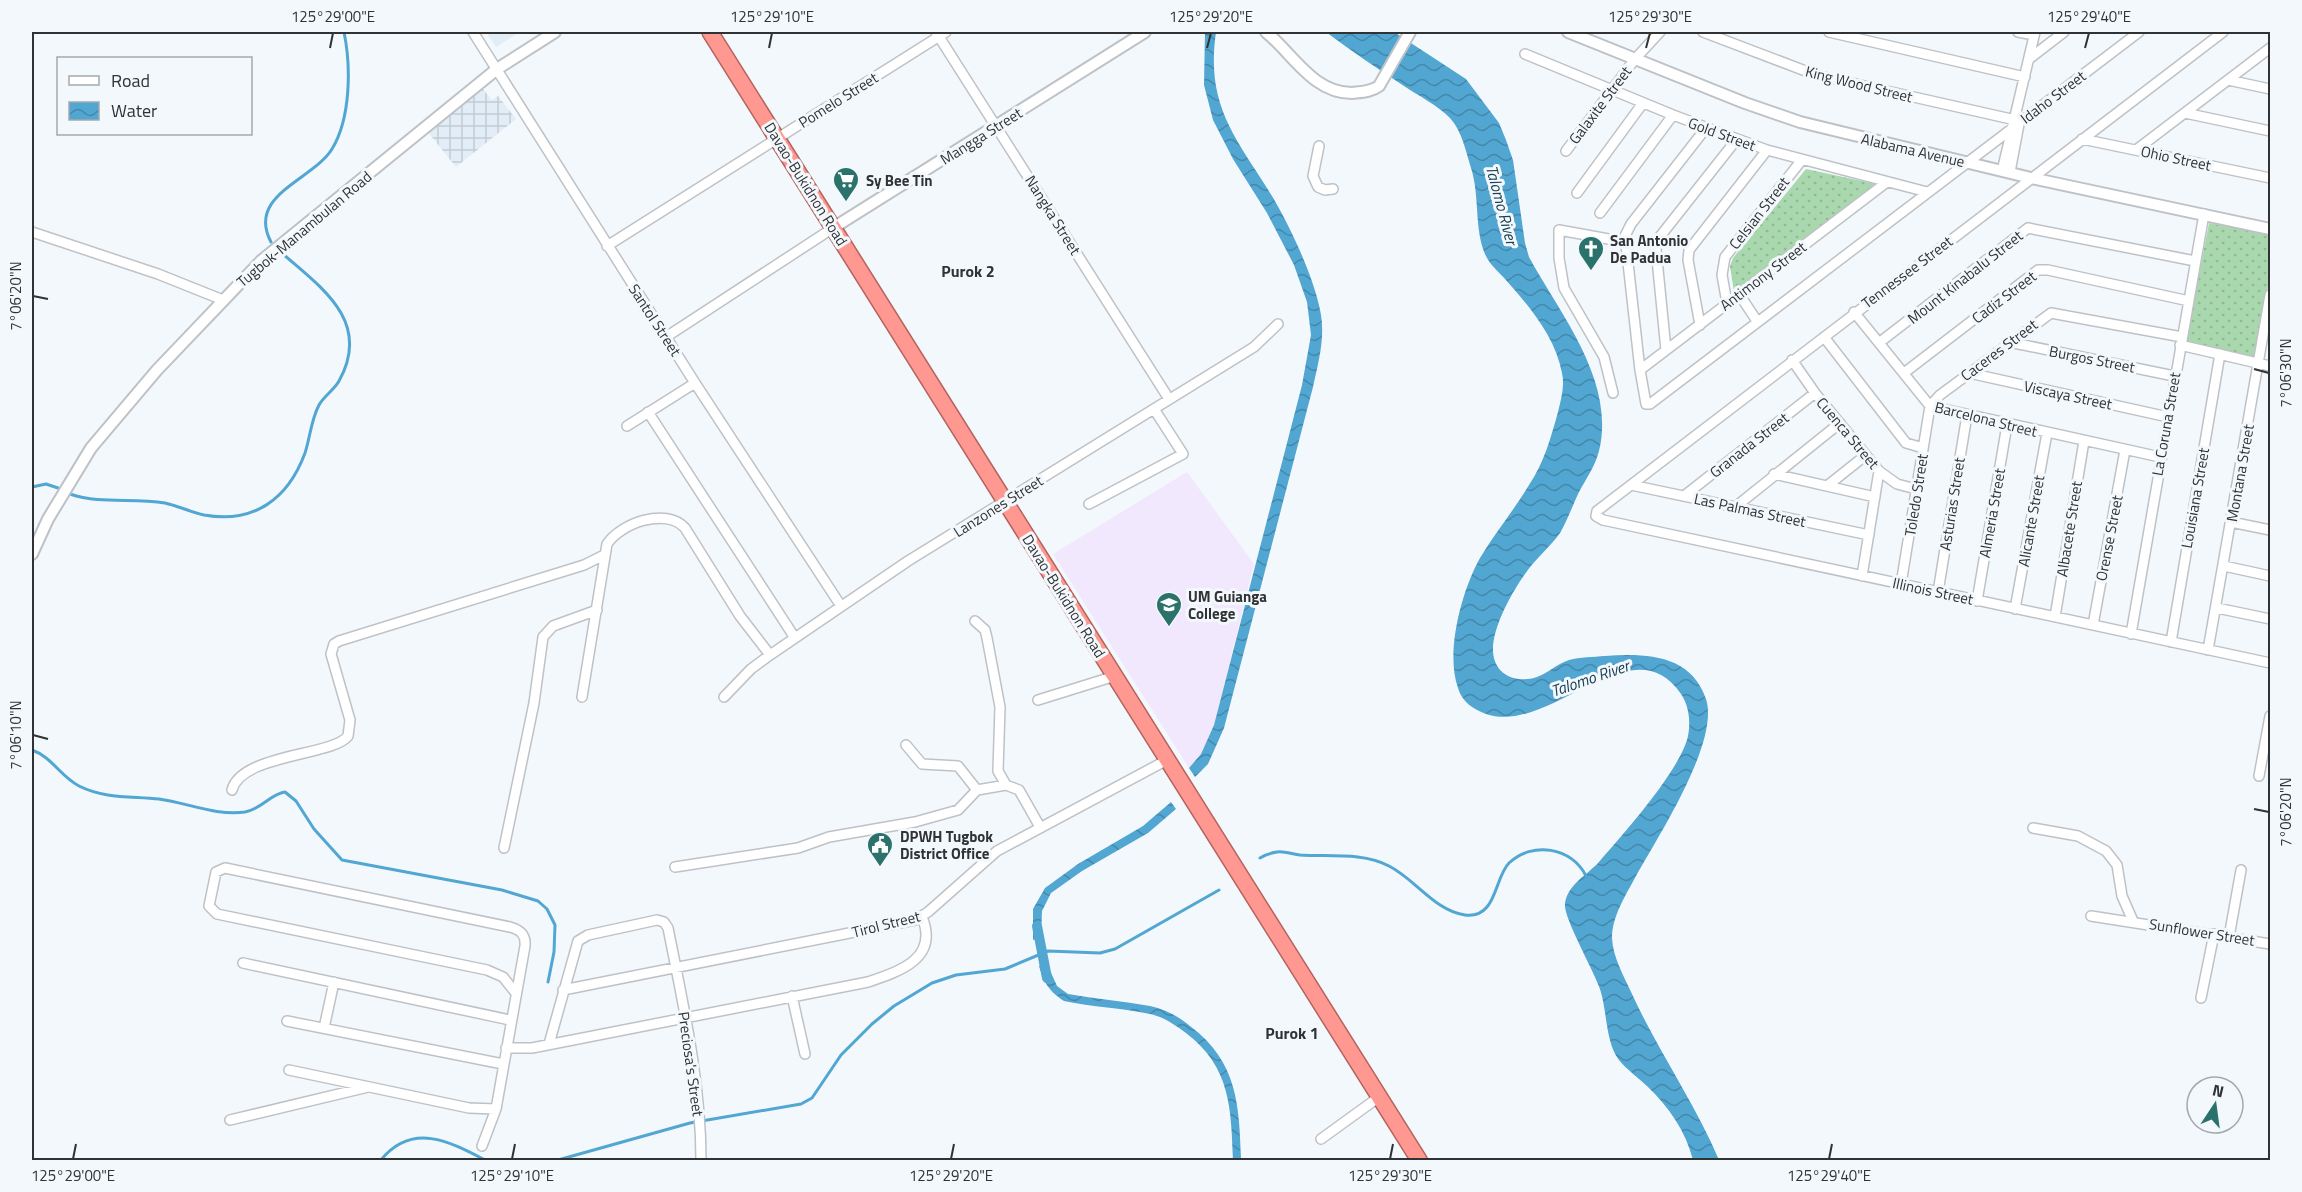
<svg xmlns="http://www.w3.org/2000/svg" width="2302" height="1192" font-family="'Titillium Web',sans-serif">
<style>
.industrial{fill:url(#industrial-grid)}
.education{fill:#f2e8fd}
.built{fill:#e2edf7}
.grass{fill:url(#grass-dots)}
.water{fill:url(#water-waves)}
.lines{fill:none;stroke-linecap:round;stroke-linejoin:round}
.stream{stroke:#51a6d2;stroke-width:3}
.canal{stroke:#51a6d2;stroke-width:10}
.minor-casing{stroke:#bec2c7;stroke-width:12}
.tertiary-casing{stroke:#bec2c7;stroke-width:14}
.trunk-casing{stroke:#b5635e;stroke-width:18}
.minor{stroke:#fff;stroke-width:9}
.tertiary{stroke:#fff;stroke-width:10}
.trunk{stroke:#fe9890;stroke-width:15}
.ticks{fill:none;stroke:#303234;stroke-width:2}
.labels{text-anchor:middle;dominant-baseline:central;stroke-width:6;stroke-linejoin:round;paint-order:stroke}
.street-label{font-size:15px;fill:#303234;stroke:#f3f8fc}
.poi-label{font-size:15px;font-weight:bold;fill:#303234;stroke:#f3f8fc;text-anchor:start}
.water-label{font-size:16px;font-style:italic;fill:#1b4153;stroke:#f3f8fc}
.neighbourhood-label{font-size:16px;font-weight:bold;fill:#303234;stroke:#f3f8fc}
.neatline{fill:none;stroke:#303234;stroke-width:2}
.ticks-label{font-size:15px;text-anchor:middle;fill:#303234}
</style>
<defs>
<pattern id="industrial-grid" width="8" height="8" patternUnits="userSpaceOnUse" patternTransform="scale(1.5)"><rect width="8" height="8" fill="#e2edf7"/><path d="M0 4h8M4 0v8" fill="none" stroke="#c2ccd4"/></pattern>
<pattern id="grass-dots" width="8" height="8" patternUnits="userSpaceOnUse" patternTransform="scale(1.5)"><rect width="8" height="8" fill="#a9d7ae"/><path d="M2 2h.1M6 6h.1" fill="none" stroke="#92b996" stroke-width="1.8" stroke-linecap="round"/></pattern>
<pattern id="water-waves" width="16" height="10" patternUnits="userSpaceOnUse" patternTransform="scale(1.5)"><rect width="16" height="10" fill="#51a6d2"/><path d="M0 5q4-4 8 0t8 0" fill="none" stroke="#4488ab"/></pattern>
</defs>
<rect width="100%" height="100%" fill="#f3f8fc"/>
<path class="industrial" d="M482 88 492 100 498 96 516 119 456 167 427 131Z"/>
<path class="education" d="M1187 472 1254 564 1214 725 1201 754 1189 768 1053 554Z"/>
<path class="built" d="M486 32H520L496 47Z"/>
<path class="grass" d="M1806 169 1876 184 1734 292 1730 266 1733 258Z
M2209 223 2270 234V270L2259 358 2186 342Z"/>
<path class="water" d="M1205 32H1216C1206 102 1232 133 1267 188 1287 219 1315 278 1321 315 1325 339 1318 364 1313 387L1224 728 1208 764 1195 777 1189 768 1201 754 1214 725 1302 385 1311 335 1307 302 1294 265 1267 213 1233 159 1213 120 1204 85Z
M1326 32H1394L1466 79 1499 123 1506 140 1513 160 1525 243 1529 257C1560 314 1616 381 1599 451 1595 467 1585 480 1578 494 1572 507 1567 521 1560 533 1550 547 1535 559 1525 574 1512 592 1492 628 1493 651 1494 675 1516 684 1537 677 1548 673 1557 664 1569 660 1580 657 1593 657 1605 656 1645 653 1691 654 1706 699 1720 742 1657 838 1636 876 1626 895 1612 916 1612 938 1613 958 1624 976 1632 994 1658 1051 1695 1103 1719 1160H1693C1686 1132 1669 1107 1648 1087 1639 1078 1627 1070 1619 1060 1604 1040 1608 1007 1598 984 1592 968 1563 916 1565 904 1567 885 1587 875 1599 862 1624 833 1676 775 1687 740 1691 726 1690 707 1681 694 1632 622 1551 736 1486 714 1473 709 1462 702 1458 688 1445 652 1462 590 1480 558 1495 533 1514 510 1529 485 1544 463 1551 437 1558 412 1561 399 1565 386 1562 373 1555 336 1529 306 1505 279 1498 271 1489 264 1485 254 1474 228 1480 196 1471 168 1466 152 1462 131 1450 118 1437 105 1419 96 1404 86 1378 69 1351 51 1326 32Z
M1171 802 1176 809 1148 833 1082 871 1051 893 1042 911 1041 938 1033 940V909L1045 888 1078 864 1143 826Z
M1047 964 1057 986 1068 994C1095 999 1123 1001 1150 1006 1165 1009 1178 1016 1190 1026 1238 1062 1239 1105 1241 1160H1233C1231 1109 1231 1067 1186 1033 1175 1025 1164 1017 1150 1014 1122 1008 1092 1007 1064 1001 1049 991 1044 983 1039 966Z"/>
<g class="lines">
<path class="stream" d="M271 242C246 195 313 180 332 149 351 118 351 66 344 32
M32 487 46 484 58 488
M70 494C102 505 133 497 165 503 178 506 191 512 204 515 254 524 288 499 305 453 310 438 311 420 319 405 324 396 334 390 339 381 372 322 322 288 283 254
M32 750C52 757 60 776 79 786 105 799 132 796 159 799 188 803 216 816 245 812 262 809 270 794 285 792L296 801 314 829 342 860 502 890 538 901 547 909 555 925 554 952 548 982
M1260 858C1265 855 1270 853 1277 852 1284 851 1292 854 1300 855 1328 857 1363 852 1389 866 1415 879 1435 911 1465 915 1497 919 1494 878 1509 863 1532 841 1572 847 1586 876
M381 1160C412 1122 449 1141 485 1160
M558 1160 690 1123 801 1104 812 1098 841 1055 872 1024 894 1006 932 983 956 975 1005 969 1048 951 1100 953 1115 949 1219 890"/>
<path class="canal" d="M1037 926 1047 978"/>
<defs>
<path id="minor" d="M473 32 695 383 841 606
M936 32 1169 399
M1703 32 1816 75 2020 121
M1829 32 2025 77
M2018 32 2034 35
M2223 32 1597 511 1596 516 1603 520 2270 663
M1525 54 1673 115 1767 150 1927 192
M2029 59 2064 32
M2228 80 2270 89
M2185 113 2270 131
M1706 128 1631 224 1625 236 1640 370 1646 404H1650L2139 32
M2082 139 2270 178
M1319 146 1313 176 1318 187 1325 190 1333 189
M2136 150 2270 48
M1566 151 1635 59 1660 32
M2002 171 2035 32
M2010 172 2020 119
M1577 193 1643 103
M1600 213 1673 115
M32 232 158 274 223 300
M607 246 946 32
M1739 294 1757 321
M1727 303 1722 275 1725 257 1801 161
M1854 312 1930 406 2160 457
M1700 325 1688 260 1689 250 1767 150
M666 337 833 228
M1824 337 1906 443 1923 448
M1880 342 2028 228 2195 261
M2009 342 2174 376
M2180 345 2270 366
M1666 350 1656 249 1658 239 1737 139
M1792 360 1815 393 1879 471 1897 484 1916 489
M1640 370 1887 182
M1904 373 2038 270H2048L2189 301
M1969 373 2168 417
M1613 393 1604 357 1564 288 1559 258V230L1625 242
M648 412 795 638
M627 426 695 383
M1774 474 1875 497
M1631 485 1869 535
M1827 486 1866 455
M1684 496 1815 393
M1089 504 1183 454 1154 409
M1734 508 1840 423
M2231 522 2270 530
M2224 566 2270 576
M1862 576 1879 471
M1901 584 1930 406 1940 395 2051 313 2182 337
M1938 592 1967 415
M1977 601 2007 425
M2217 608 2270 619
M2015 609 2047 433
M2055 617 2084 441
M975 621 985 630 987 638 1000 707 998 771 1006 785
M2093 625 2125 450
M2131 634 2204 214
M2171 642 2220 354
M2208 650 2270 295
M582 697 607 544C621 523 666 507 685 528L740 616 770 655
M724 697 751 669 770 655 908 561 1254 347 1278 324
M1038 700 1115 676
M906 745 922 764 958 766 977 790 1006 785 1019 790 1040 827
M2259 776 2270 716
M232 790C241 754 333 756 348 736L350 720 331 654 334 644 339 641 584 565 604 555
M2033 828 2078 836 2106 851 2117 865 2122 896 2133 921
M504 848 534 703 543 637 553 626 597 610
M675 867 798 848 829 837 915 822 958 810 977 790
M2091 916 2270 944
M2229 937 2241 870
M243 963 510 1020
M563 990 915 920 928 912 997 851 1167 760
M792 996 805 1054
M2201 998 2214 934
M287 1021 503 1064
M324 1028 334 982
M549 1044 578 941 588 935 657 920 664 922 668 928C683 1004 701 1082 701 1160
M506 1048H532L868 982C901 971 939 958 922 917
M289 1070 469 1108 496 1109
M230 1120 368 1087
M1321 1139 1379 1097
M482 1146 496 1109 525 946C526 935 521 930 510 927L225 868 216 872 209 906 217 914 487 970 503 977 515 992"/>
<path id="tertiary" d="M1266 32C1293 54 1313 93 1352 93 1361 92 1371 92 1379 86L1410 32
M1568 32 1745 103 1800 122 2031 178 2270 229
M833 228 1145 32
M32 554 48 519 91 448 157 370 261 261 497 69 555 32"/>
<path id="trunk" d="M710 32 1419 1160"/>
</defs>
<use href="#minor" class="minor-casing"/>
<use href="#tertiary" class="tertiary-casing"/>
<use href="#trunk" class="trunk-casing"/>
<use href="#minor" class="minor"/>
<use href="#tertiary" class="tertiary"/>
<use href="#trunk" class="trunk"/>
</g>
<path class="ticks" d="M330 48 333 33M769 48 772 33M1207 48 1211 33M1646 48 1650 33M2085 48 2089 33M33 296 48 299M2254 369 2269 373M33 735 48 739M2254 809 2269 812M73 1159 76 1144M512 1159 515 1144M951 1159 954 1144M1390 1159 1393 1144M1829 1159 1832 1144"/>
<defs>
<symbol id="supermarket-pin" viewBox="-11 -11 22 30"><path d="M0 17L-7.5 6A9.5 9.5 0 1 1 7.5 6Z" fill="#2a726b" stroke="#f3f8fc"/><path d="M-6-5.5h2.5l.6 2H6L4.5 2H-2.5L-4.4-4H-6ZM-1.5 3.2a1.3 1.3 0 1 0 .1 0ZM3 3.2a1.3 1.3 0 1 0 .1 0Z" fill="#fff"/></symbol>
<symbol id="church-pin" viewBox="-11 -11 22 30"><path d="M0 17L-7.5 6A9.5 9.5 0 1 1 7.5 6Z" fill="#2a726b" stroke="#f3f8fc"/><path d="M-1.2-6h2.4v3.5h3.3v2.4h-3.3V6h-2.4V-.1h-3.3v-2.4h3.3Z" fill="#fff"/></symbol>
<symbol id="university-pin" viewBox="-11 -11 22 30"><path d="M0 17L-7.5 6A9.5 9.5 0 1 1 7.5 6Z" fill="#2a726b" stroke="#f3f8fc"/><path d="M0-5L7-2L0 1L-7-2ZM-4 1L0 2.5L4 1V4Q0 6-4 4Z" fill="#fff"/></symbol>
<symbol id="civic-pin" viewBox="-11 -11 22 30"><path d="M0 17L-7.5 6A9.5 9.5 0 1 1 7.5 6Z" fill="#2a726b" stroke="#f3f8fc"/><path d="M-.6-6.5H3V-4.5H.6V-3L4-1V1h2V6H-6V1h2V-1L-.6-3ZM-1.2 2.5V6h2.4V2.5Z" fill="#fff"/></symbol>
</defs>
<g fill-rule="evenodd">
<use href="#supermarket-pin" x="831" y="165" width="30" height="40"/>
<use href="#church-pin" x="1576" y="234" width="30" height="40"/>
<use href="#university-pin" x="1154" y="590" width="30" height="40"/>
<use href="#civic-pin" x="865" y="830" width="30" height="40"/>
</g>
<g class="labels">
<g class="street-label">
<text transform="translate(1859 84) rotate(14)">King Wood Street</text>
<text transform="translate(2053 97) rotate(-37)">Idaho Street</text>
<text transform="translate(838 100) rotate(-32)">Pomelo Street</text>
<text transform="translate(1600 105) rotate(-53)">Galaxite Street</text>
<text transform="translate(1722 134) rotate(20)">Gold Street</text>
<text transform="translate(981 136) rotate(-32)">Mangga Street</text>
<text transform="translate(1913 150) rotate(13)">Alabama Avenue</text>
<text transform="translate(2176 158) rotate(12)">Ohio Street</text>
<text transform="translate(806 184) rotate(58)">Davao-Bukidnon Road</text>
<text transform="translate(1759 213) rotate(-52)">Celsian Street</text>
<text transform="translate(1053 215) rotate(58)">Nangka Street</text>
<text transform="translate(304 229) rotate(-40)">Tugbok-Manambulan Road</text>
<text transform="translate(1907 272) rotate(-37)">Tennessee Street</text>
<text transform="translate(1763 276) rotate(-37)">Antimony Street</text>
<text transform="translate(1965 277) rotate(-38)">Mount Kinabalu Street</text>
<text transform="translate(2004 297) rotate(-37)">Cadiz Street</text>
<text transform="translate(655 320) rotate(57)">Santol Street</text>
<text transform="translate(1999 350) rotate(-37)">Caceres Street</text>
<text transform="translate(2092 359) rotate(11)">Burgos Street</text>
<text transform="translate(2068 395) rotate(12)">Viscaya Street</text>
<text transform="translate(1986 419) rotate(14)">Barcelona Street</text>
<text transform="translate(2166 424) rotate(-80)">La Coruna Street</text>
<text transform="translate(1848 433) rotate(50)">Cuenca Street</text>
<text transform="translate(1749 445) rotate(-38)">Granada Street</text>
<text transform="translate(2240 473) rotate(-80)">Montana Street</text>
<text transform="translate(1916 495) rotate(-81)">Toledo Street</text>
<text transform="translate(2195 498) rotate(-80)">Louisiana Street</text>
<text transform="translate(1952 504) rotate(-81)">Asturias Street</text>
<text transform="translate(998 506) rotate(-32)">Lanzones Street</text>
<text transform="translate(1750 510) rotate(12)">Las Palmas Street</text>
<text transform="translate(1992 513) rotate(-80)">Almeria Street</text>
<text transform="translate(2031 521) rotate(-80)">Alicante Street</text>
<text transform="translate(2069 529) rotate(-81)">Albacete Street</text>
<text transform="translate(2109 538) rotate(-79)">Orense Street</text>
<text transform="translate(1933 591) rotate(12)">Illinois Street</text>
<text transform="translate(1064 596) rotate(58)">Davao-Bukidnon Road</text>
<text transform="translate(886 924) rotate(-14)">Tirol Street</text>
<text transform="translate(2202 932) rotate(9)">Sunflower Street</text>
<text transform="translate(691 1064) rotate(82)">Preciosa's Street</text>
</g>
<g class="poi-label">
<text x="866" y="180">Sy Bee Tin</text>
<text x="1610" y="240">San Antonio<tspan x="1610" dy="17">De Padua</tspan></text>
<text x="1188" y="596">UM Guianga<tspan x="1188" dy="17">College</tspan></text>
<text x="900" y="836">DPWH Tugbok<tspan x="900" dy="17">District Office</tspan></text>
</g>
<g class="water-label">
<text transform="translate(1502 205) rotate(75)">Talomo River</text>
<text transform="translate(1590 678) rotate(-19)">Talomo River</text>
</g>
<g class="neighbourhood-label">
<text x="968" y="271">Purok 2</text>
<text x="1292" y="1033">Purok 1</text>
</g>
</g>
<rect width="2302" height="1192" fill="none" stroke="#f3f8fc" stroke-width="66"/>
<rect x="57" y="57" width="195" height="78" fill="#f3f8fc" stroke="#a5a9ac" stroke-width="1.5"/>
<rect x="69" y="76" width="30" height="9" fill="#ffffff" stroke="#a5a9ac" stroke-width="1.5"/>
<text x="111" y="87" font-size="18" fill="#303234">Road</text>
<rect x="69" y="102" width="30" height="18" fill="url(#water-waves)" stroke="#a5a9ac" stroke-width="1.5"/>
<text x="111" y="117" font-size="18" fill="#303234">Water</text>
<g transform="translate(2215 1105) rotate(13)"><circle r="28" fill="#f3f8fc" stroke="#a5a9ac" stroke-width="1.5"/>
<path d="M0-4.5L10 22L0 15L-10 22Z" fill="#2a726b"/>
<text y="-9" font-size="16" font-weight="bold" text-anchor="middle" fill="#303234">N</text>
</g>
<rect x="33" y="33" width="2236" height="1126" class="neatline"/>
<g class="ticks-label">
<text x="333" y="22">125°29'00"E</text>
<text x="772" y="22">125°29'10"E</text>
<text x="1211" y="22">125°29'20"E</text>
<text x="1650" y="22">125°29'30"E</text>
<text x="2089" y="22">125°29'40"E</text>
<text transform="translate(16 296) rotate(-90)" y="5">7°06'20"N</text>
<text transform="translate(2286 373) rotate(-90)" y="5">7°06'30"N</text>
<text transform="translate(16 735) rotate(-90)" y="5">7°06'10"N</text>
<text transform="translate(2286 812) rotate(-90)" y="5">7°06'20"N</text>
<text x="73" y="1181">125°29'00"E</text>
<text x="512" y="1181">125°29'10"E</text>
<text x="951" y="1181">125°29'20"E</text>
<text x="1390" y="1181">125°29'30"E</text>
<text x="1829" y="1181">125°29'40"E</text>
</g>
</svg>
